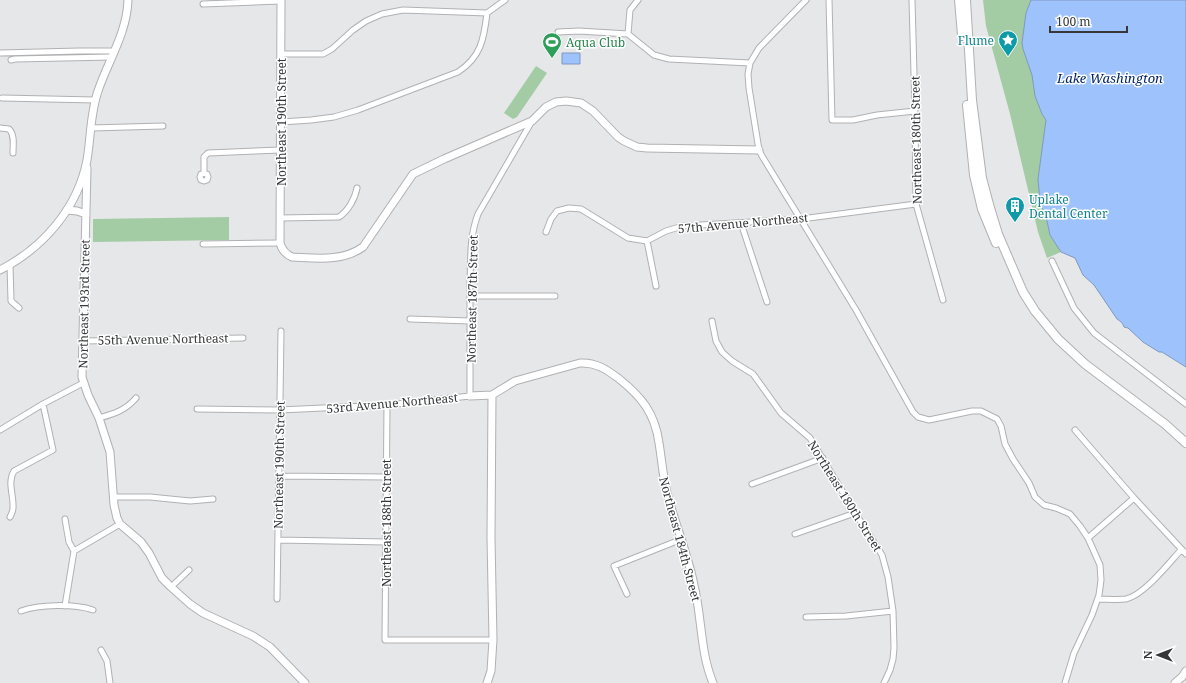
<svg xmlns="http://www.w3.org/2000/svg" width="1186" height="683" font-family="'Noto Serif',serif">
<style>
.green{fill:#a3cca5}
.water{fill:#9ec2fb;stroke:#7f98c0}
.lines{fill:none;stroke-linecap:round;stroke-linejoin:round}
.minor-casing{stroke:#b0b1b3;stroke-width:7}
.tertiary-casing{stroke:#b0b1b3;stroke-width:9}
.secondary-casing{stroke:#b0b1b3;stroke-width:9}
.primary-casing{stroke:#b0b1b3;stroke-width:10}
.minor{stroke:#fff;stroke-width:5}
.tertiary{stroke:#fff;stroke-width:7}
.secondary{stroke:#fff;stroke-width:7}
.primary{stroke:#fff;stroke-width:8}
.labels{text-anchor:middle;dominant-baseline:central;stroke-width:3;stroke-linejoin:round;paint-order:stroke}
.culture-label{font-size:12px;fill:#0d838f;stroke:#fff;text-anchor:end}
.leisure-label{font-size:12px;fill:#27864d;stroke:#fff;text-anchor:start}
.street-label{font-size:12px;fill:#363738;stroke:#fff}
.water-label{font-size:13px;font-style:italic;fill:#002665;stroke:#fff}
</style>
<rect width="100%" height="100%" fill="#e6e7e9"/>
<path class="green" d="M983 0H1031L1026 13 1025 23 1030 68 1032 75 1035 96 1042 114 1046 120 1038 179 1040 202 1047 221 1050 235 1061 252 1047 258 1038 232 1010 114 986 26Z
M536 66 547 73 517 117 513 119 504 113Z
M229 217V240L93 242V219Z"/>
<path class="water" d="M1031 0H1186V367L1162 352H1159L1143 342 1128 328 1124 327C1123 323 1120 321 1117 319L1094 285 1083 275 1075 258 1061 252 1050 235 1047 221 1040 202 1038 179 1046 120 1042 114 1035 96 1032 75 1023 49 1022 43 1026 13Z
M562 53H580V64H562Z"/>
<g class="lines">
<defs>
<path id="minor" d="M806 0 759 48 750 63 748 74 749 88 759 150 762 156 856 310 913 412 918 417 929 420 972 411H981L997 419 1001 426 1005 444 1013 459 1029 483 1035 497 1044 505 1056 508 1070 514 1080 526 1088 538 1100 565 1101 580 1099 595 1092 615 1074 653 1065 683
M829 0 832 120H853L877 115 915 111
M912 0 915 111 916 204 943 300
M203 4 281 1
M558 32 579 31 628 34 654 55 669 59 750 63
M628 34 630 10 638 0
M0 53 79 51H115
M281 54H323L332 49 353 30 366 21 382 14 403 10 487 13 505 0
M11 60 15 59 112 57
M2 98 95 100
M281 122 311 120 334 117 358 110 458 72C481 57 484 39 487 13
M0 128 9 129C15 135 13 145 13 153
M91 128 163 126
M204 173 201 174 200 177 201 180 204 181 207 180 208 177 207 174 204 173V157L208 153 281 150
M280 218 339 217C348 211 355 199 357 188
M741 223 767 302
M546 232 551 219 557 211 569 208 581 209 628 238 647 241 666 231 683 226 801 219 916 204
M647 241 656 286
M203 244 280 243
M1052 261 1074 308 1094 333 1186 404
M10 265 11 301 19 308
M470 296H555
M410 319 470 321
M712 321 716 341 722 352 732 361 753 374 781 413 810 438 856 514 882 555 888 577 893 611 894 648 893 659 890 670 884 683
M83 341 243 338
M387 405 385 640H493
M197 409 280 410 387 405 470 396C470 359 470 322 470 285 471 260 469 238 478 214L532 121
M99 418C114 414 126 410 136 398
M0 430 43 404 83 383
M1075 430 1134 498 1186 554
M279 476 386 477
M752 484 823 458
M113 497H150L190 501 213 499
M10 517C11 515 13 511 13 508 14 495 7 483 14 471L53 450 43 404
M65 519 69 542 74 551 65 606
M795 534 855 513
M1088 538 1134 498
M278 540 386 542
M74 551 120 524
M171 587 189 570
M627 594 614 566 682 539
M277 599 281 331
M1098 599C1107 599 1117 600 1126 599 1144 595 1169 563 1181 550
M21 611C39 604 75 604 93 610
M806 617 846 616 893 611
M101 650 107 661 110 683"/>
<path id="tertiary" d="M281 0 280 243C282 250 285 254 292 257 316 258 342 262 363 247L413 174 444 159 532 121 546 107 556 102 566 101 581 103 593 111 618 137 624 141 637 147 647 148 759 150
M87 168 82 377 88 395 99 418 110 452 114 505 117 518 120 524 141 542 149 553 162 578 171 587 190 604 203 613 253 636 270 647 305 683
M67 210 77 211 86 214
M470 396 492 395 515 381 580 363C595 362 606 369 618 378 641 396 655 413 659 443 662 461 663 479 668 497 676 526 688 555 694 585 702 617 700 652 713 683
M487 683 491 671 493 640 491 538 492 395
M1175 683 1182 677 1186 671"/>
<path id="secondary" d="M0 270C43 248 78 208 87 160 91 137 90 114 98 91 108 61 127 33 128 0"/>
<path id="primary" d="M959 0 962 35
M966 0 972 100 982 178 990 208 998 234 1023 292 1035 311 1058 339 1085 364 1165 424 1186 443
M967 105 974 175 982 209 996 243"/>
</defs>
<use href="#minor" class="minor-casing"/>
<use href="#tertiary" class="tertiary-casing"/>
<use href="#secondary" class="secondary-casing"/>
<use href="#primary" class="primary-casing"/>
<use href="#minor" class="minor"/>
<use href="#tertiary" class="tertiary"/>
<use href="#secondary" class="secondary"/>
<use href="#primary" class="primary"/>
</g>
<defs>
<symbol id="sight-pin" viewBox="-11 -11 22 30"><path d="M0 17L-7.5 6A9.5 9.5 0 1 1 7.5 6Z" fill="#0f9aa8" stroke="#fff"/><path d="M0-6L1.8-2.2L6-1.7L2.9 1.2L3.7 5.4L0 3.3L-3.7 5.4L-2.9 1.2L-6-1.7L-1.8-2.2Z" fill="#fff"/></symbol>
<symbol id="stadium-pin" viewBox="-11 -11 22 30"><path d="M0 17L-7.5 6A9.5 9.5 0 1 1 7.5 6Z" fill="#2e9e5b" stroke="#fff"/><path d="M0-5a6.5 5 0 1 0 0 10a6.5 5 0 1 0 0-10ZM-3.5-1.8h7v3.6h-7Z" fill="#fff"/></symbol>
<symbol id="building-pin" viewBox="-11 -11 22 30"><path d="M0 17L-7.5 6A9.5 9.5 0 1 1 7.5 6Z" fill="#0f9aa8" stroke="#fff"/><path d="M-4-6H4V6H1V3H-1V6H-4ZM-2.5-4.3h1.7v1.8h-1.7ZM.8-4.3h1.7v1.8H.8ZM-2.5-1h1.7V.8h-1.7ZM.8-1h1.7V.8H.8Z" fill="#fff"/></symbol>
</defs>
<g fill-rule="evenodd">
<use href="#sight-pin" x="997" y="29" width="22" height="30"/>
<use href="#stadium-pin" x="541" y="31" width="22" height="30"/>
<use href="#building-pin" x="1004" y="195" width="22" height="30"/>
</g>
<g class="labels">
<g class="culture-label">
<text x="994" y="40">Flume</text>
<text x="1029" y="199" text-anchor="start">Uplake<tspan x="1029" dy="14">Dental Center</tspan></text>
</g>
<g class="leisure-label">
<text x="566" y="42">Aqua Club</text>
</g>
<g class="street-label">
<text transform="translate(281 122) rotate(-90)">Northeast 190th Street</text>
<text transform="translate(916 140) rotate(-91)">Northeast 180th Street</text>
<text transform="translate(743 223) rotate(-5)">57th Avenue Northeast</text>
<text transform="translate(472 299) rotate(-89)">Northeast 187th Street</text>
<text transform="translate(84 304) rotate(-89)">Northeast 193rd Street</text>
<text transform="translate(163 339) rotate(-1)">55th Avenue Northeast</text>
<text transform="translate(392 403) rotate(-5)">53rd Avenue Northeast</text>
<text transform="translate(279 465) rotate(-89)">Northeast 190th Street</text>
<text transform="translate(845 496) rotate(58)">Northeast 180th Street</text>
<text transform="translate(386 523) rotate(-90)">Northeast 188th Street</text>
<text transform="translate(680 539) rotate(75)">Northeast 184th Street</text>
</g>
<g class="water-label">
<text x="1110" y="78">Lake Washington</text>
</g>
</g>
<g transform="translate(1158 655) rotate(270)" stroke="#ffffff" stroke-width="3" paint-order="stroke">
<path d="M0-3L7 15L0 10L-7 15Z" fill="#363738"/>
<text y="-6" font-size="11" font-weight="bold" text-anchor="middle" fill="#363738">N</text>
</g>
<path d="M1050 26v6h77v-6" fill="none" stroke="#363738" stroke-width="2"/>
<text x="1056" y="26" font-size="12" fill="#363738" stroke="#ffffff" stroke-width="3" paint-order="stroke">100 m</text>
</svg>
